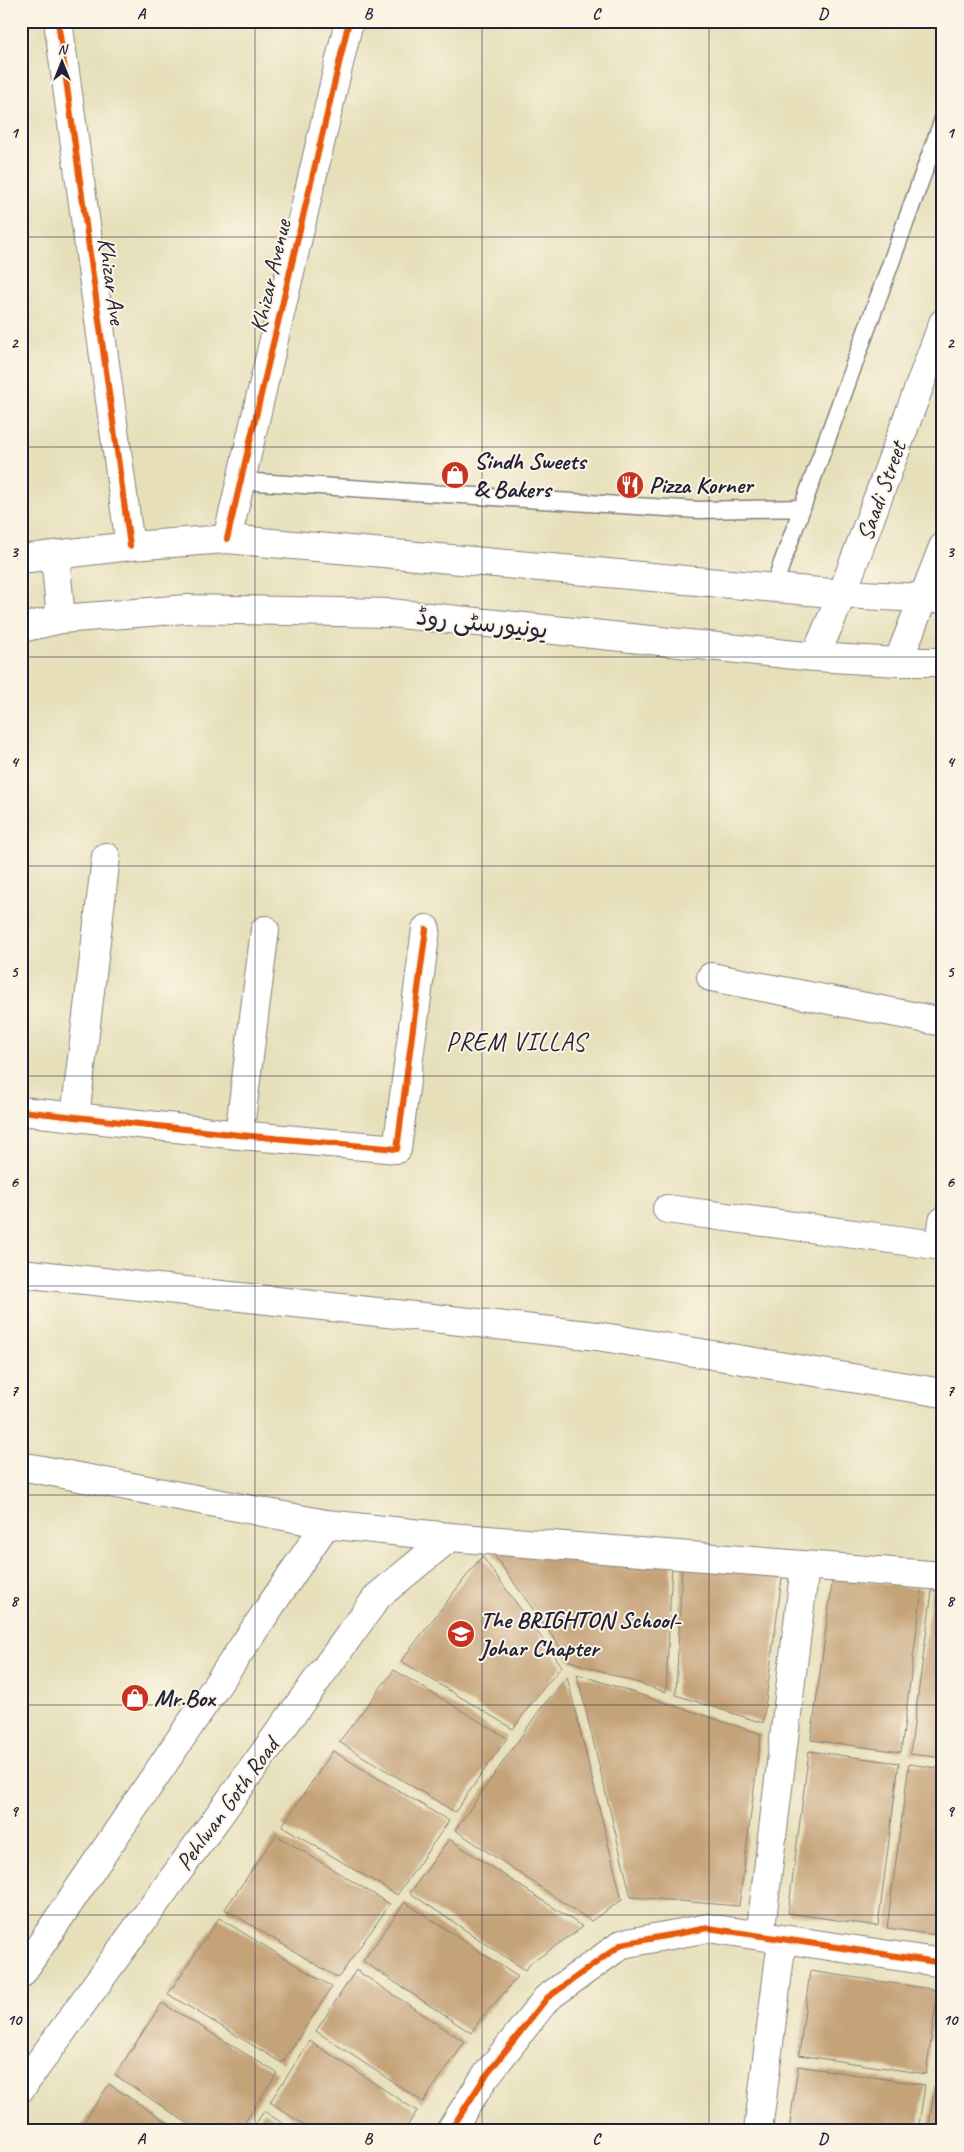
<svg xmlns="http://www.w3.org/2000/svg" width="964" height="2152" font-family="Caveat,'Playpen Sans Arabic',sans-serif">
<style>
.building{fill:#c5a379}
.lines{fill:none;stroke-linecap:round;stroke-linejoin:round}
.lane-casing{stroke:#84807a;stroke-width:19}
.street-casing{stroke:#84807a;stroke-width:30}
.secondary-casing{stroke:#84807a;stroke-width:30}
.primary-casing{stroke:#84807a;stroke-width:30}
.lane{stroke:#fff;stroke-width:16}
.street{stroke:#fff;stroke-width:28}
.secondary{stroke:#fff;stroke-width:28}
.primary{stroke:#fff;stroke-width:28}
.cycleway-casing{stroke:#fcf5e5;stroke-width:9}
.cycleway{stroke:#e8590c;stroke-width:6}
.grid{fill:none;stroke:#22223b;stroke-width:1;stroke-opacity:0.55}
.labels{text-anchor:middle;dominant-baseline:central;stroke-width:4;stroke-linejoin:round;paint-order:stroke}
.street-label{font-size:24px;fill:#22223b;stroke:#fcf5e5}
.poi-label{font-size:24px;font-weight:bold;fill:#22223b;stroke:#fcf5e5;text-anchor:start}
.neighbourhood-label{font-size:25px;letter-spacing:1px;fill:#22223b;stroke:#fcf5e5}
.neatline{fill:none;stroke:#22223b;stroke-width:2}
.grid-label{font-size:16px;text-anchor:middle;font-weight:bold;fill:#22223b}
</style>
<rect width="100%" height="100%" fill="#fcf5e5"/>
<filter id="ink" filterUnits="userSpaceOnUse"><feTurbulence type="fractalNoise" baseFrequency=".02" numOctaves="2"/><feDisplacementMap in="SourceGraphic" scale="10" xChannelSelector="R" yChannelSelector="G"/><feConvolveMatrix kernelMatrix="1 2 1 2 8 2 1 2 1" color-interpolation-filters="sRGB"/></filter>
<filter id="wash" filterUnits="userSpaceOnUse"><feTurbulence type="fractalNoise" baseFrequency=".0096" numOctaves="4" result="noise"/><feDisplacementMap in="SourceGraphic" scale="20" xChannelSelector="R" yChannelSelector="G"/><feGaussianBlur stdDeviation="1.12" result="paint"/><feColorMatrix in="noise" values="0 0 0 0 0 0 0 0 0 0 0 0 0 0 0 0 0 1.4 0 .05"/><feComposite in="paint" operator="in"/></filter>
<g filter="url(#wash)">
<rect width="100%" height="100%" fill="#e6dfba"/>
<g id="blocks">
<path class="building" d="M492 1552 672 1563 666 1692 570 1661Z
M482 1556 562 1666 533 1701 513 1729 401 1661Z
M682 1564 783 1570 763 1723 676 1695Z
M833 1577 922 1589 901 1752 811 1740Z
M932 1591 943 1592V1758L910 1754Z
M394 1670 507 1738 455 1812 339 1742Z
M577 1674 761 1734 739 1906 631 1897Z
M567 1677 622 1900 591 1921 455 1830 541 1708Z
M333 1751 449 1821 397 1895 282 1826Z
M809 1751 899 1763 878 1926 788 1913Z
M909 1764 943 1769V1936L887 1928Z
M276 1835 390 1904 338 1978 225 1909Z
M449 1839 583 1927 531 1963 525 1970 410 1893Z
M405 1902 518 1977 482 2017 471 2033 363 1961Z
M219 1918 332 1987 282 2063 168 1994Z
M356 1970 465 2042 423 2102 316 2031Z
M810 1971 938 1990 926 2074 799 2055Z
M162 2003 277 2073 239 2131H199L115 2075Z
M942 2030 943 2031V2076L936 2075Z
M310 2041 417 2111 404 2131H313L270 2102Z
M798 2066 925 2085 918 2131H789Z
M109 2084 180 2131H78Z
M935 2086 943 2087V2131H928Z
M264 2111 294 2131H251Z"/>
</g>
</g>
<g filter="url(#ink)">
<use href="#blocks" fill-opacity="0" stroke="#84807a" stroke-width="1"/>
<g class="lines">
<defs>
<path id="lane" d="M240 481 698 510 802 508
M773 588 943 119"/>
<path id="street" d="M58 21 130 546
M711 977 943 1022
M21 1111 239 1135 397 1149 426 929
M75 1117 106 857
M239 1135 265 930
M667 1209 943 1246
M940 1245 943 1221
M760 1936 805 1566
M450 2131 485 2077 547 1998 622 1944 708 1928 943 1963
M758 2131 782 1940"/>
<path id="secondary" d="M227 539 349 21
M21 1273 597 1336 943 1393
M21 1466 326 1524 450 1537 943 1576
M21 1974 326 1524
M21 2088 378 1596 450 1537"/>
<path id="primary" d="M55 555 61 619
M21 559 130 546 227 539 842 594 943 599
M21 628 61 619 186 609 390 613 815 657 898 662H943
M815 657 842 594 943 323
M898 662 943 547"/>
</defs>
<use href="#lane" class="lane-casing"/>
<use href="#street" class="street-casing"/>
<use href="#secondary" class="secondary-casing"/>
<use href="#primary" class="primary-casing"/>
<use href="#lane" class="lane"/>
<use href="#street" class="street"/>
<use href="#secondary" class="secondary"/>
<use href="#primary" class="primary"/>
<defs>
<path id="cycleway" d="M58 21 130 546
M227 539 349 21
M21 1111 239 1135 397 1149 426 929
M450 2131 485 2077 547 1998 622 1944 708 1928 943 1963"/>
</defs>
<use href="#cycleway" class="cycleway-casing"/>
<use href="#cycleway" class="cycleway"/>
</g>
</g>
<path class="grid" d="M255 21V2131M482 21V2131M709 21V2131M21 237H943M21 447H943M21 657H943M21 866H943M21 1076H943M21 1286H943M21 1495H943M21 1705H943M21 1915H943"/>
<defs>
<symbol id="shop-disc" viewBox="-11 -11 22 22"><circle r="9.5" fill="#c8321e" stroke="#fcf5e5"/><path d="M-5-2.5h2.3a2.7 3.5 0 0 1 5.4 0H5L5.5 6h-11ZM-1.5-2.5h3a1.5 2.3 0 0 0-3 0Z" fill="#fff"/></symbol>
<symbol id="restaurant-disc" viewBox="-11 -11 22 22"><circle r="9.5" fill="#c8321e" stroke="#fcf5e5"/><path d="M-5-6h1v4h1v-4h1v4h1v-4h1v5L-1.5 .5V6h-2V.5L-5-1ZM5-6V6H3V1.5H1.5Q1.5-4 5-6Z" fill="#fff"/></symbol>
<symbol id="school-disc" viewBox="-11 -11 22 22"><circle r="9.5" fill="#c8321e" stroke="#fcf5e5"/><path d="M0-5L7-2L0 1L-7-2ZM-4 1L0 2.5L4 1V4Q0 6-4 4Z" fill="#fff"/></symbol>
</defs>
<g fill-rule="evenodd">
<use href="#shop-disc" x="439" y="459" width="32" height="32"/>
<use href="#restaurant-disc" x="614" y="469" width="32" height="32"/>
<use href="#school-disc" x="445" y="1618" width="32" height="32"/>
<use href="#shop-disc" x="119" y="1682" width="32" height="32"/>
</g>
<g class="labels">
<g class="street-label">
<text transform="translate(270 276) rotate(-77)">Khizar Avenue</text>
<text transform="translate(112 281) rotate(82)">Khizar Ave</text>
<text transform="translate(881 491) rotate(-70)">Saadi Street</text>
<text transform="translate(482 623) rotate(6)">یونیورسٹی روڈ</text>
<text transform="translate(227 1804) rotate(-54)">Pehlwan Goth Road</text>
</g>
<g class="poi-label">
<text x="474" y="461">Sindh Sweets<tspan x="474" dy="28">&amp; Bakers</tspan></text>
<text x="649" y="485">Pizza Korner</text>
<text x="480" y="1620">The BRIGHTON School-<tspan x="480" dy="28">Johar Chapter</tspan></text>
<text x="154" y="1698">Mr.Box</text>
</g>
<g class="neighbourhood-label">
<text x="516" y="1042">PREM VILLAS</text>
</g>
</g>
<rect width="964" height="2152" fill="none" stroke="#fcf5e5" stroke-width="55"/>
<g transform="translate(62 62)" stroke="#fcf5e5" stroke-width="4" paint-order="stroke">
<path d="M0-4L9 19L0 12L-9 19Z" fill="#22223b"/>
<text y="-8" font-size="14" font-weight="bold" text-anchor="middle" fill="#22223b">N</text>
</g>
<rect x="28" y="28" width="908" height="2096" class="neatline"/>
<g class="grid-label">
<text x="141" y="19">A</text>
<text x="368" y="19">B</text>
<text x="596" y="19">C</text>
<text x="823" y="19">D</text>
<text x="14" y="138">1</text>
<text x="950" y="138">1</text>
<text x="14" y="348">2</text>
<text x="950" y="348">2</text>
<text x="14" y="557">3</text>
<text x="950" y="557">3</text>
<text x="14" y="767">4</text>
<text x="950" y="767">4</text>
<text x="14" y="977">5</text>
<text x="950" y="977">5</text>
<text x="14" y="1187">6</text>
<text x="950" y="1187">6</text>
<text x="14" y="1396">7</text>
<text x="950" y="1396">7</text>
<text x="14" y="1606">8</text>
<text x="950" y="1606">8</text>
<text x="14" y="1816">9</text>
<text x="950" y="1816">9</text>
<text x="14" y="2025">10</text>
<text x="950" y="2025">10</text>
<text x="141" y="2144">A</text>
<text x="368" y="2144">B</text>
<text x="596" y="2144">C</text>
<text x="823" y="2144">D</text>
</g>
</svg>
